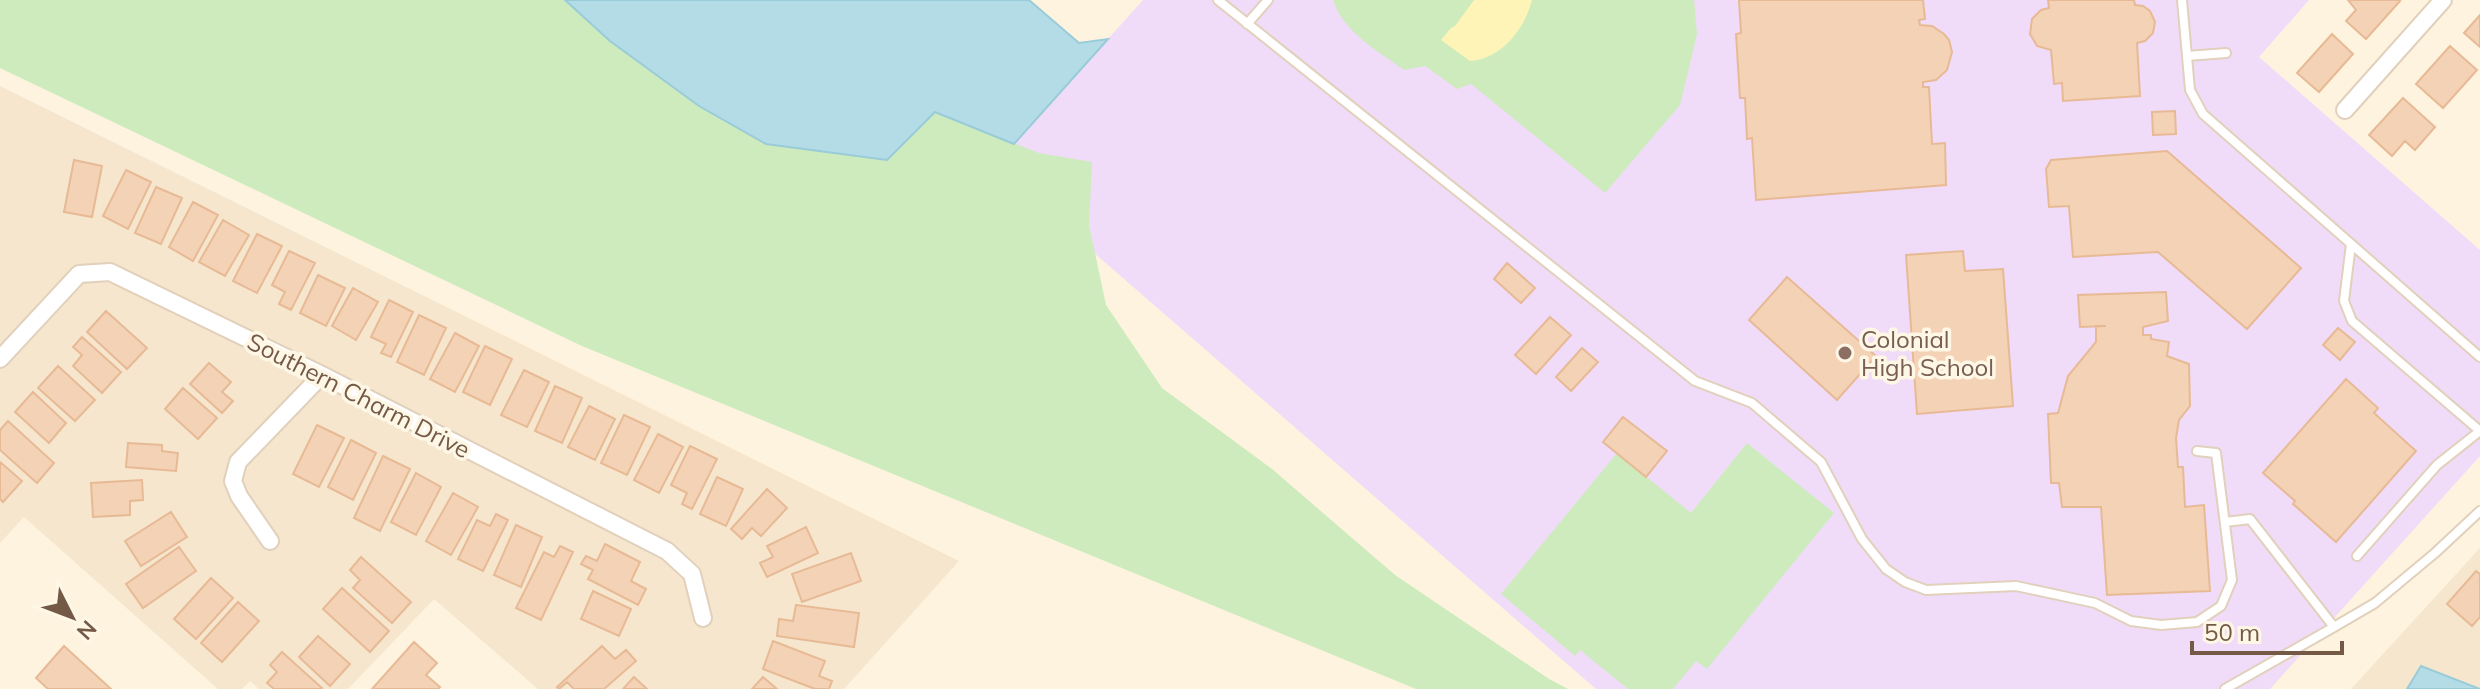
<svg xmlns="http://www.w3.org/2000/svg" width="2480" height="689" font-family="Mulish,sans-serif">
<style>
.residential{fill:#f5e6cd}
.education{fill:#f0dcf9}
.green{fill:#cdebbd}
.sand{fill:#fef4b8}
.water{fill:#b3dce7;stroke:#99cbd9;stroke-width:2}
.building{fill:#f4d2b5;stroke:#e7ba95;stroke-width:2}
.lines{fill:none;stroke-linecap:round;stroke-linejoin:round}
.lane-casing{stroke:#e1d0bb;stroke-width:12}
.street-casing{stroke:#e1d0bb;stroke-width:20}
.lane{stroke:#fff;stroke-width:8}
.street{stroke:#fff;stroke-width:16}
.education-dot{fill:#8d6e63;stroke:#fff7e6;stroke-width:3}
.labels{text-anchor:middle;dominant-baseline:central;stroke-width:7;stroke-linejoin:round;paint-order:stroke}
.education-label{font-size:24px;fill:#785e54;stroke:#fff7e6;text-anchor:start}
.street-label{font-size:24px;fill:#745a46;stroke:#fff7e6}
</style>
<rect width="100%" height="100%" fill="#fdf3df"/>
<path class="residential" d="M0 86 959 561 844 689H538L434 599 348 689H259L250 681 242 689H218L24 517 0 543Z
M2480 548V689H2351Z"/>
<path class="education" d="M1143 0H2309L2259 57 2480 250V456L2270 689H1596L994 166Z"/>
<path class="green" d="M0 0H565L610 41 887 160 935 112 1039 153 1092 162 1089 225 1106 305 1162 388 1272 469 1395 575 1549 679 1568 689H1416L582 346 0 68Z
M1333 0H1694L1697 34 1680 105 1605 193 1471 84 1457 89 1425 66 1404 70C1378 51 1343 32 1333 0Z
M1747 443 1834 513 1707 669 1696 661 1673 689H1628L1580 650 1575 656 1501 594 1617 453 1691 513Z"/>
<path class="sand" d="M1474 0H1532C1525 28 1502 59 1470 61L1441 40 1451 28 1455 26Z"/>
<path class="water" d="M565 0H1029L1079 43 1108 39 1014 144 935 112 887 160 766 144 699 106 610 41Z
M2421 666 2480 689H2407Z"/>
<path class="building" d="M1739 0H1923L1925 19 1919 20 1920 25 1932 26 1944 34 1949 40 1952 52 1947 70 1936 80 1923 82V87H1929L1932 144 1945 143 1946 185 1756 200 1752 138 1747 139 1745 98H1740L1736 34 1741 33Z
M2048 0H2134L2135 5 2143 6 2150 11 2155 22 2153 33 2145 41 2137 43 2140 96 2063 101 2062 83 2054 84 2051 50 2037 46 2030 34 2032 19 2041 10 2049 8Z
M2348 0H2398L2400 1 2366 39 2346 21 2356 10Z
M2480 15V47L2464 33Z
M2332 34 2353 54 2319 92 2297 73Z
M2450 46 2477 70 2443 108 2416 84Z
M2403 98 2435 127 2415 150 2405 141 2392 156 2369 135Z
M2175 111 2176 134 2153 135 2152 112Z
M2167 151 2301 268 2247 329 2158 252 2073 257 2069 206 2049 207 2046 169 2051 160Z
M74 160 102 166 92 217 64 212Z
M126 170 151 182 128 229 103 216Z
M156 187 182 198 161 244 135 233Z
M193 202 218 215 193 261 169 247Z
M223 220 249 235 225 276 199 262Z
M257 234 282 246 257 293 233 281Z
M289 251 315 263 291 310 279 304 285 292 272 285Z
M1963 251 1965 271 2003 269 2013 406 1917 414 1906 255Z
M1507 263 1535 288 1521 303 1494 279Z
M318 275 345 288 326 326 300 313Z
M1787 277 1876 356 1837 400 1749 320Z
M353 288 378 302 356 340 332 326Z
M2166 292 2168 321 2143 327V335H2151V339L2169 342 2167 356 2189 364 2190 406 2179 420 2176 438 2178 467H2183L2185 507 2204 505 2210 591 2107 595 2101 507H2062L2059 483H2051L2048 414 2058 413 2068 376 2096 342V326H2106L2080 327 2078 295Z
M389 300 413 312 391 357 381 353 386 344 371 337Z
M106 311 147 348 127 369 87 332Z
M419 315 446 328 424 375 397 362Z
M1550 317 1571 335 1536 374 1515 355Z
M2338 328 2355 342 2340 360 2323 345Z
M455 333 479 346 455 392 430 379Z
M82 337 121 372 102 393 73 366 82 355 73 347Z
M485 346 512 359 490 405 463 392Z
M1582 348 1598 362 1571 391 1556 377Z
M209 363 231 382 222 392 233 401 222 413 190 384Z
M58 366 95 400 75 421 38 388Z
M524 370 549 382 527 427 501 415Z
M2346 379 2378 408 2374 413 2416 451 2336 542 2293 504 2295 501 2263 473Z
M555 386 582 398 562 443 535 431Z
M183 388 217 418 198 439 165 409Z
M33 392 66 423 49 443 15 412Z
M589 406 615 419 595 460 568 447Z
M624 415 650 427 627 475 601 463Z
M1623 417 1667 451 1646 477 1603 442Z
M8 421 54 463 37 483 0 450V430Z
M317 425 344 438 319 487 293 474Z
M658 434 683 447 659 493 634 480Z
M351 440 376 453 353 500 328 487Z
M128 443 162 445V451L178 453 176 471 126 467Z
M690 446 717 459 692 509 682 504 687 493 671 485Z
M383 456 410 469 380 531 354 518Z
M0 462 22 481 3 502 0 499Z
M416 473 441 487 416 535 391 522Z
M717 477 743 489 726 526 700 514Z
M142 480 143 500 130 501V515L93 517 91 483Z
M767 489 787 508 761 536 752 528 742 539 731 529Z
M453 493 478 507 451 555 426 541Z
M171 512 187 537 141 566 125 541Z
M496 514 508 520 483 571 458 559 477 520 490 526Z
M516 525 542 537 521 587 494 575Z
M806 527 818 553 767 577 760 563 773 557 767 546Z
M605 544 640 562 631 581 646 589 638 605 588 579 593 570 581 564 586 556 597 561Z
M560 546 573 552 541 620 516 608 544 552 554 557Z
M179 547 196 571 143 608 126 584Z
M851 553 861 581 802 602 792 574Z
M361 557 411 602 392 623 353 588 360 580 350 570Z
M2476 571 2480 574V617L2472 626 2447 604Z
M211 578 233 598 196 639 174 619Z
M342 588 389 631 370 652 323 609Z
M593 591 631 609 619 636 581 619Z
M238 602 259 621 222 662 201 643Z
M796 605 859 613 854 647 777 636 779 619 793 621Z
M318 636 350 664 330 686 299 657Z
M773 641 825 661 819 676 832 681 829 689H815L763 669Z
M414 642 437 663 426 675 440 687 438 689H372Z
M64 646 111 689H48L36 678Z
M602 646 615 659 626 650 636 661 604 689H574L567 682 559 689 557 687Z
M282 652 322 688 321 689H274L267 683 277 672 270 665Z
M634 677 647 689H623Z
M763 677 777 689H752Z"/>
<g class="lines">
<defs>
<path id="lane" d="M1218 0 1695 381 1752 403 1821 462 1862 539 1886 569 1905 582 1926 590 2016 586 2095 603 2131 621 2161 625 2197 622 2221 606 2232 580 2216 453 2197 451
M2182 0 2190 90 2203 114 2480 357
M1247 24 1268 0
M2187 56 2226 53
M2351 244 2344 301 2352 321 2480 431
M2225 522 2250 519 2334 627 2225 689
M2357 556 2437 465 2480 431
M2334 627 2375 603 2435 553 2480 511"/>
<path id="street" d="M2345 110 2443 0
M0 359 79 274 110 272 322 375 667 551 692 574 703 618
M270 541 239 496 233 481 238 462 322 375"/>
</defs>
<use href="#lane" class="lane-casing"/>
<use href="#street" class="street-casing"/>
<use href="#lane" class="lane"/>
<use href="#street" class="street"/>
</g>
<circle class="education-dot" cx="1845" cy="353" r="8"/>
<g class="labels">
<g class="education-label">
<text x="1861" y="339">Colonial<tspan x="1861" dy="28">High School</tspan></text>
</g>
<g class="street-label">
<text transform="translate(359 395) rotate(27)">Southern Charm Drive</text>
</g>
</g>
<g transform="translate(72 617) rotate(132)" stroke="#fff7e6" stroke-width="6" paint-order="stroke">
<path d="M0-6L14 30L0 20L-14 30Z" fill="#745a46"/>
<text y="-12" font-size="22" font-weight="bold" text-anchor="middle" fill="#745a46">N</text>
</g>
<path d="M2192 641v12h150v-12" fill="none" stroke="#745a46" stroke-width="4"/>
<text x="2204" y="641" font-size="24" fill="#745a46" stroke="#fff7e6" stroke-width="6" paint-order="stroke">50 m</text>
</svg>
